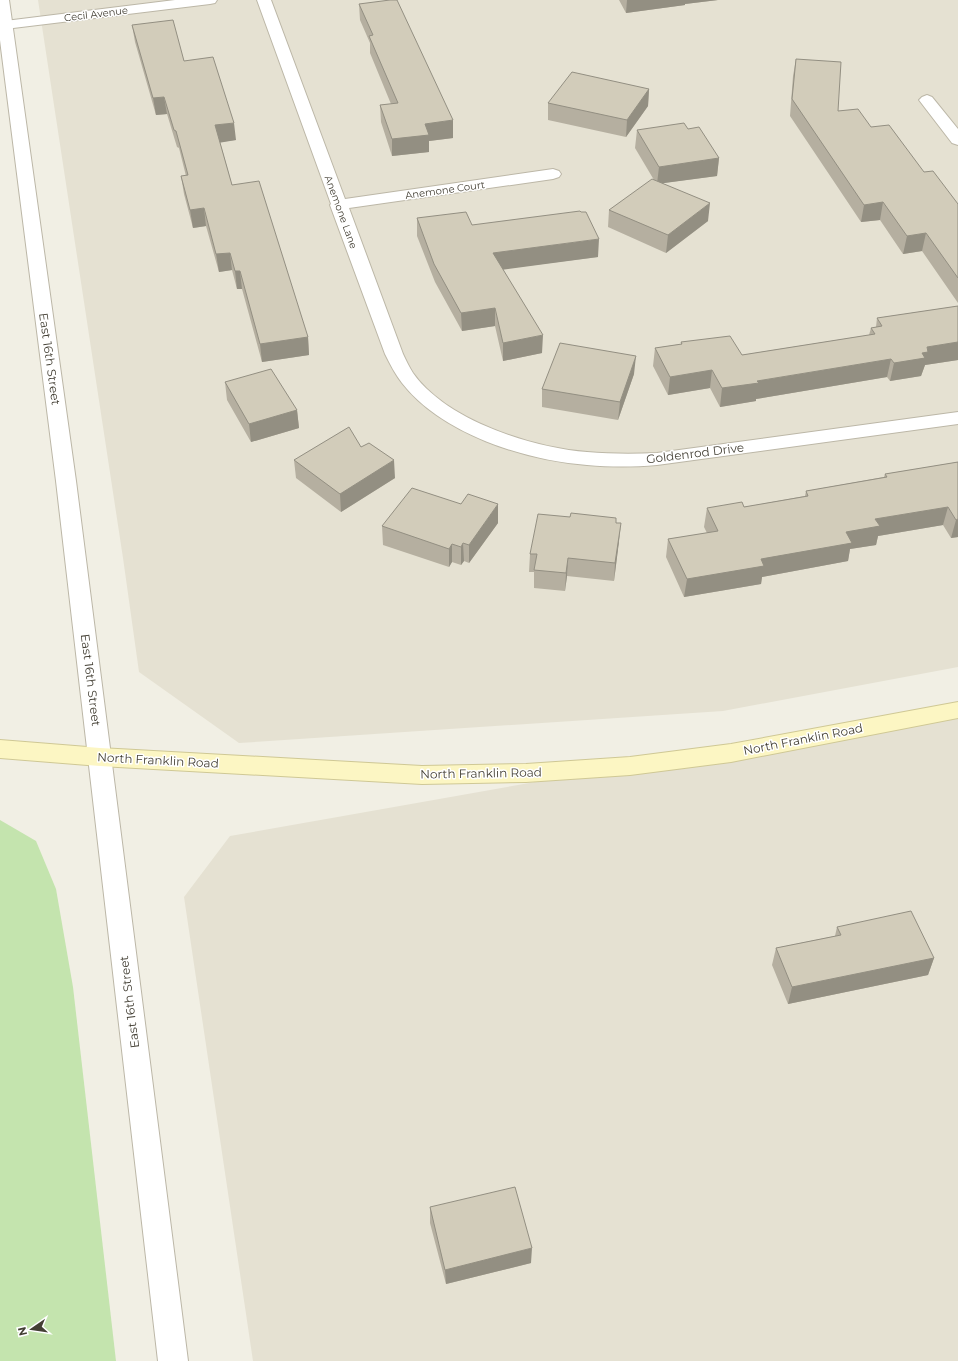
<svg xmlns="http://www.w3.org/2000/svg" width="958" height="1361" font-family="Montserrat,sans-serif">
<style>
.residential{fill:#e5e1d2}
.green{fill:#c4e4ae}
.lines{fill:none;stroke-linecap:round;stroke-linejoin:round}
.minor-casing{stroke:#bcb7a7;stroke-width:2}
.tertiary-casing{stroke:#bcb7a7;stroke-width:2}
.secondary-casing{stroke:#cfc895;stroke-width:2}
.minor{fill:#fff;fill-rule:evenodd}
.tertiary{fill:#fff;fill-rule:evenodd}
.secondary{fill:#fcf6c3;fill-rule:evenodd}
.wall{fill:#b5afa0}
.shaded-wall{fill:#938f82}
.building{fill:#d2ccba;stroke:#938f82}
.labels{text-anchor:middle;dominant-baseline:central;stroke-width:3;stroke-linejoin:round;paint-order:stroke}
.far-street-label{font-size:10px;fill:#433f34;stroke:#fff}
.street-label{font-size:12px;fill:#433f34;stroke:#fff}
</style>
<rect width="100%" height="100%" fill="#f1efe4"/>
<path class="residential" d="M38 0H958V667L723 711 239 743 139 672 123 558Z
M958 707V1361H253L184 897 230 836Z"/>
<path class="green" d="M0 820 36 841 56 889 73 987 116 1361H0Z"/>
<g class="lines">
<defs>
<path id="minor" d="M175 0H217L215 3 210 4 5 29 0 28V22L5 21Z
M257 0H271L345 199 553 169 559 171 561 174 559 177 553 179 349 208 403 354C406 360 409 367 413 373 446 420 532 448 587 452 610 454 634 454 657 453L958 412V424L657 465C634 467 610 467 587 465 524 460 442 434 402 383 395 374 390 364 385 354L330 205 331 204Z
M927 95 932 97 958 129V145L952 143 919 100 922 97Z"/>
<path id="tertiary" d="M0 0H9L76 481 188 1361H158L56 481 0 40Z"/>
<path id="secondary" d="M958 702V718L731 762 630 775 526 782 422 784 100 766 0 758V740L100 748 422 766 526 764 630 757 731 744Z"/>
</defs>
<use href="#minor" class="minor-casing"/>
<use href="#tertiary" class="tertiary-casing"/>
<use href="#secondary" class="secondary-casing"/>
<use href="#minor" class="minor"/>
<use href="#tertiary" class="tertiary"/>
<use href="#secondary" class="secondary"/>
</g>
<path class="wall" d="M619 0H718L685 4V5L626 13Z
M359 4 453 138 429 141V152L392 156 381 122 380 105 391 104 370 53V43L360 20Z
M132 25 184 61 236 140 220 142 232 185 308 337 309 355 262 362 242 289H237L232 270 219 272 206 226 193 228 184 194 181 176H186L179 148 177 147 167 114 156 115 135 42Z
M796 59 838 111 871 127 924 172 958 204V303L922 251 903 254 880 220 861 222 790 116 793 76Z
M649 89 648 106 626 137 548 120V103Z
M688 129 719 158 717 176 663 183 708 221 666 253 608 227 609 210 654 180 635 148 637 130Z
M417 218 472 225 598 257 503 269 542 353 503 361 495 326 462 331 435 282 417 236Z
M958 306V360L925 365 921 376 890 381 887 377 756 399V401L720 407 710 388 668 395 653 366 655 348 681 344V342L742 355 869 335 871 328 876 327 877 318Z
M634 374 618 420 542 407V389Z
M225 382 297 410 299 428 251 442 227 400Z
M361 447 395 478 341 512 296 478 294 460Z
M958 462V537L951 538 943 525 878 536 876 545 850 549 848 561 762 577 761 584 684 597 666 557 668 539 707 533 704 527 707 508 744 507 805 496 806 491 884 477 885 474Z
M570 517 616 523 619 541 614 581 567 576 565 591 534 588V572H529L530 554Z
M498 523 469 563 464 561 461 565 452 562 449 567 383 545 382 526Z
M837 927 934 958 928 975 788 1004 772 965 776 948 835 936Z
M430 1207 531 1263 446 1284 430 1223Z"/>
<path class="shaded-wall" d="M627 0H718L685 4V5L626 13Z
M649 89 648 106 626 137 627 120Z
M164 97 167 114 156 115 153 98Z
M453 120V138L429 141V152L392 156V139L425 124Z
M234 123 236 140 218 143 215 125Z
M719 158 717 176 657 184 659 167Z
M883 202 880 220 861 222 864 205Z
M710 203 708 221 666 253 668 235Z
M204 208 206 226 193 228 190 210Z
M926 233 922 251 903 254 907 236Z
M599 239 598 257 493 271V253Z
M230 253 232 270 219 272 216 254Z
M235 271H240L242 289H237Z
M495 308V326L462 331 461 313Z
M543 335 542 353 503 361V343Z
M308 337 309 355 262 362 260 344Z
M958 342V360L925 365 921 376 890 381 894 363 922 353 927 347Z
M636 356 634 374 618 420 620 402Z
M891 359 887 377 756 399V401L720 407 722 388 757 381Z
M712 370 710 388 668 395 670 377Z
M297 410 299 428 251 442 249 424Z
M394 460 395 478 341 512 340 494Z
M498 504V523L469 563V545Z
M948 507 943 525 878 536 876 545 850 549 848 561 762 577 761 584 684 597 687 579 761 559 846 532 875 519Z
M958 519V537L951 538 956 520Z
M621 523 619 541 614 581 615 563Z
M463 543 464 561 461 565V547Z
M452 544V562L449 567V549Z
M568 558 567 576 565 591 566 573Z
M934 958 928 975 788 1004 792 987Z
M532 1248 531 1263 446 1284 445 1270Z"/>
<path class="building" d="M390 0H397L453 120 425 124 429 135 392 139 380 105 398 103 369 36 373 35 359 4Z
M173 20 184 61 213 57 234 123 215 125 232 185 259 181 308 337 260 344 240 271H235L230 253 216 254 204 208 190 210 181 176 188 175 176 131 174 130 164 97 153 98 132 25Z
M796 59 841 62 838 111 858 109 871 127 889 125 924 172 933 171 958 204V278L926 233 907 236 883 202 864 205 792 99Z
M572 72 649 89 627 120 548 103Z
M684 123 688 129 699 127 719 158 659 167 637 130Z
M652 179 710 203 668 235 609 210Z
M580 211 581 212H586L599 239 493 253 543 335 503 343 495 308 461 313 434 264 417 218 466 212 472 225Z
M958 306V342L927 347 928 352 922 353 925 358 894 363 891 359 757 381 759 383 722 388 712 370 670 377 655 348 682 344 681 342 730 336 742 355 875 334 871 328 882 326 877 318Z
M560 343 636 356 620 402 542 389Z
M271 369 297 410 249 424 225 382Z
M349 427 361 447 369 443 394 460 340 494 294 460Z
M958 462V519L956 520 948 507 875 519 880 526 846 532 852 543 761 559 764 566 687 579 668 539 718 531 707 508 742 502 744 507 808 496 806 491 887 477 885 474Z
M412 488 461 504 468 494 498 504 469 545 463 543 461 547 452 544 449 549 382 526Z
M571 513 616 518V523H621L615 563 568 558 566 573 534 570 537 554H530L538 514 570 517Z
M911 911 934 958 792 987 776 948 841 935 837 927Z
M515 1187 532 1248 445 1270 430 1207Z"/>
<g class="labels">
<g class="far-street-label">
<text transform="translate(96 14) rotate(-7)">Cecil Avenue</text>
<text transform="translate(445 190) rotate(-8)">Anemone Court</text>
<text transform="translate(341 212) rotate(70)">Anemone Lane</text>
</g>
<g class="street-label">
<text transform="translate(50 359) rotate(82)">East 16th Street</text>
<text transform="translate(695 453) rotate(-7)">Goldenrod Drive</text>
<text transform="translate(91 680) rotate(83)">East 16th Street</text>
<text transform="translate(803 739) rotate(-11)">North Franklin Road</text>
<text transform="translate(158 760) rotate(3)">North Franklin Road</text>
<text transform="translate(481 773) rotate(-1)">North Franklin Road</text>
<text transform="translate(129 1002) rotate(-97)">East 16th Street</text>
</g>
</g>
<g transform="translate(32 1329) rotate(257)" stroke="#ffffff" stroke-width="3" paint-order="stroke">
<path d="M0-3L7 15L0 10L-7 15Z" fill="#433f34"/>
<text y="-6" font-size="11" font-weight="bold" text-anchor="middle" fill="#433f34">N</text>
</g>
</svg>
